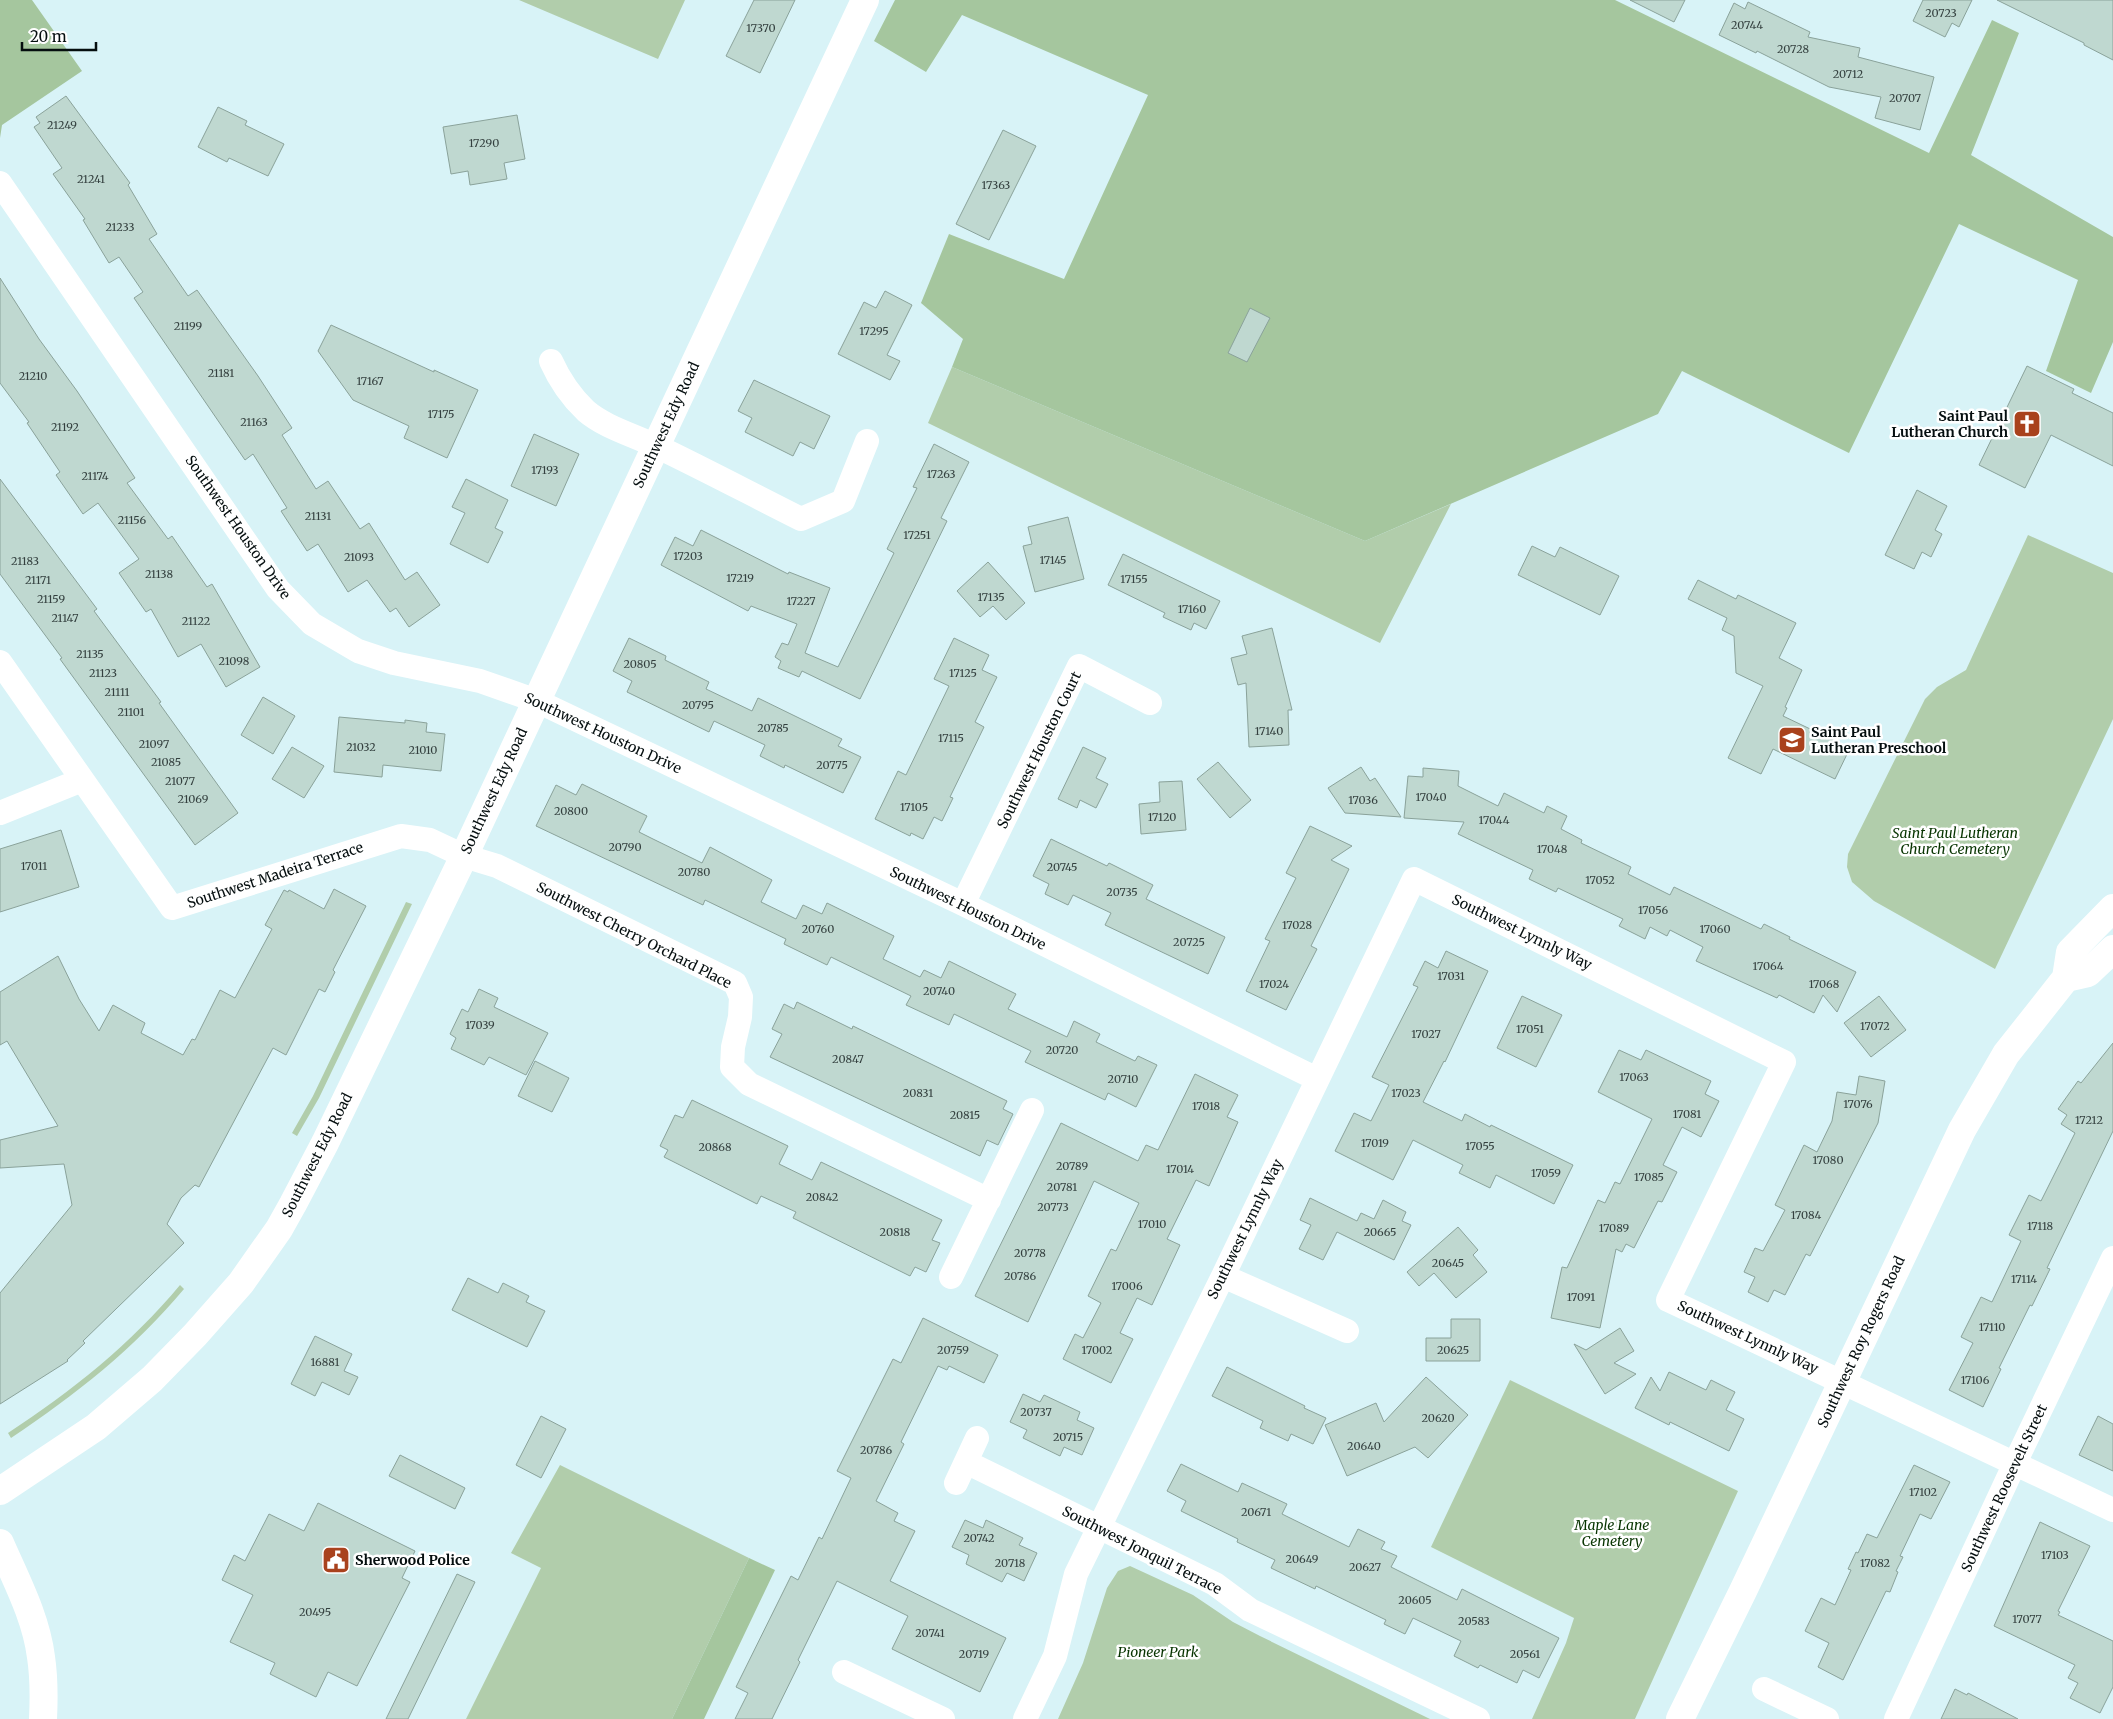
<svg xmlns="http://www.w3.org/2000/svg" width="2113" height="1719" font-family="Merriweather,serif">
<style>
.green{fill:#b1cdab}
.forest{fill:#a5c69e}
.building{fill:#bfd8d0;stroke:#8aa29a}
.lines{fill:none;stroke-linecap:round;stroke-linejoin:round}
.street{stroke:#fff;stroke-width:24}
.secondary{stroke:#fff;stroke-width:28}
.primary{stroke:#fff;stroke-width:28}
.labels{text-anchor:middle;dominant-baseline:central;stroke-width:5;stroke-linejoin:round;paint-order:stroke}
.number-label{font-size:11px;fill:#34403f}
.poi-label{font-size:14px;font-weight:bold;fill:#050e0f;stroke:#fff;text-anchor:start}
.street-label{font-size:14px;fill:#050e0f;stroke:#fff}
.park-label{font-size:14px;font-style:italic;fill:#073400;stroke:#fff}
</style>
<rect width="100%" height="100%" fill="#d8f3f7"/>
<path class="green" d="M519 0H685L658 59Z
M952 367 1365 541 1451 504 1380 643 928 423Z
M2028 535 2113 573V719L1995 969 1874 901 1852 882 1847 867 1848 854 1925 699 1937 687 1966 670Z
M406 902 412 904 319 1098 297 1136 292 1133 313 1096Z
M180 1285 184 1289C134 1349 75 1395 11 1438L8 1433C72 1391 131 1344 180 1285Z
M1510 1380 1738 1491 1635 1719H1532L1566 1643 1574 1618 1431 1547Z
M560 1465 749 1558 672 1719H466L541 1568 511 1553Z
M1130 1566 1193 1595 1233 1622 1260 1636 1430 1719H1058L1083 1663 1107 1588 1118 1571Z"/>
<path class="forest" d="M0 0H32L82 71 2 125 0 138Z
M895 0H1615L1929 153 1992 20 2019 33 1971 155 2113 237V342L2091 393 2046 371 2078 280 1959 224 1849 453 1682 371 1658 414 1365 541 952 367 963 339 921 303 949 234 1064 279 1148 95 962 15 926 72 874 41Z
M749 1558 775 1570 704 1719H672Z"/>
<path class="building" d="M754 0H795L760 73 726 56Z
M1630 0H1685L1674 22Z
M1923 0H1972L1959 27 1952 23 1945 37 1913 21Z
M1997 0H2113V60L2084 45V43Z
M1748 2 1810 32 1808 37 1860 48 1858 57 1934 77 1920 130 1875 118 1881 97 1829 87 1757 51 1756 53 1719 35 1734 3 1745 9Z
M66 96 130 183 128 185 157 234 149 239 188 296 197 290 258 376 292 428 282 435 316 489 328 481 360 529 369 523 405 580 417 572 440 605 409 627 396 608 390 612 367 580 348 592 318 544 307 551 281 511 287 508 253 454 245 460 134 298 143 292 119 257 109 263 83 220 85 219 53 174 62 168 34 127 40 123 36 117Z
M218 107 247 121 245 125 284 144 268 176 229 158 227 162 198 147Z
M517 115 525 159 504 163 507 179 470 185 468 171 451 174 443 127Z
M1003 130 1036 146 989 240 956 224Z
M0 278 39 339 77 391 135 478 127 483 168 539 172 536 207 587 212 584 260 667 226 687 201 644 178 657 151 609 146 612 119 573 139 559 98 503 83 514 56 475 60 472 27 423 29 422 0 383Z
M885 291 912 305 887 355 900 361 890 380 838 354 864 302 876 308Z
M1250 308 1270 318 1247 362 1228 353Z
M331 325 434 372V370L478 390 447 458 404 438 409 426 353 400 318 351Z
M2027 366 2074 389 2072 393 2113 413V466L2051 435 2025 488 1979 465Z
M754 380 830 416 814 449 800 442 793 456 745 432 752 418 738 411Z
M534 434 579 454 556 506 511 486Z
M934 444 969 462 941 518 947 521 860 699 802 671 799 677 778 668 781 661 775 657 782 643 788 645 797 624 751 606 748 611 661 565 675 537 693 546 701 530 788 574 789 572 830 588 805 653 838 667 894 553 887 549 917 488 913 487Z
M0 479 97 609 94 611 161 702 159 703 238 813 195 845 60 659 62 658 0 574Z
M466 479 508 500 495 528 503 532 488 563 450 544 465 513 452 507Z
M1917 490 1947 506 1935 530 1942 534 1931 557 1922 552 1914 569 1885 555Z
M1068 517 1084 579 1035 592 1023 546 1032 544 1028 527Z
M1532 546 1555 557 1560 547 1619 576 1600 615 1518 575Z
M1123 554 1220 601 1206 629 1194 623 1191 630 1163 617 1165 613 1108 585Z
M988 562 1025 603 1006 620 993 606 980 617 957 591Z
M1698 580 1736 599 1738 595 1796 623 1779 658 1802 670 1785 707 1787 708 1783 716 1850 748 1835 779 1773 749 1761 774 1728 758 1763 686 1736 673 1734 636 1722 630 1727 618 1688 599Z
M1272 628 1292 710H1288L1289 745 1249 747 1246 683 1238 685 1231 658 1247 654 1242 636Z
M629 638 666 656 665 660 709 682 706 689 752 711 758 698 842 739 838 746 861 757 843 793 785 765 784 768 760 756 765 745 714 721 709 732 627 692 632 681 613 671Z
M954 638 989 655 982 670 997 677 975 722 984 727 950 797 953 798 942 821 934 817 923 839 911 833 910 836 875 819 898 771 906 775 949 686 934 679Z
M263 697 295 716 273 754 241 735Z
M339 717 405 723V720L427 723 426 732 445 734 441 771 383 765 382 777 334 772Z
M292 747 324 766 304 798 272 779Z
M1083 747 1106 758 1096 778 1108 784 1096 808 1080 800 1077 808 1058 799Z
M1218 762 1251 800 1230 818 1197 779Z
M1361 767 1370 781 1375 778 1401 817 1345 813 1328 788Z
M1423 768 1459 771 1458 786 1498 806 1504 793 1544 813 1547 806 1567 816 1561 829 1582 840 1581 843 1631 867 1628 874 1670 895 1674 887 1761 929 1764 924 1790 937 1789 939 1856 972 1837 1012 1823 995 1814 1013 1779 995 1777 998 1696 961 1703 947 1670 930 1667 936 1650 927 1645 939 1619 926 1623 919 1558 888 1556 892 1529 879 1533 870 1458 834 1464 822 1404 818 1408 776 1423 777Z
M1182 781 1186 830 1141 834 1139 804 1160 802 1159 782Z
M582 784 647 816 639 832 653 839 702 863 710 847 772 880 761 902 796 919 803 905 822 914 827 903 894 936 883 959 920 977 924 970 941 978 949 961 1016 994 1008 1009 1067 1037 1074 1021 1100 1034 1096 1042 1135 1061 1138 1056 1157 1065 1136 1107 1108 1093 1105 1100 1025 1062 1031 1051 954 1014 949 1025 906 1005 911 996 831 957 827 965 784 944 786 939 705 900 703 905 536 826 556 785 576 795Z
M1310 826 1352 846 1331 860 1349 869 1311 946 1317 949 1286 1010 1246 991 1270 941 1265 939 1296 878 1286 873Z
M61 830 79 887 0 912V849Z
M1051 839 1107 866 1109 863 1153 885 1146 899 1225 937 1208 974 1105 925 1111 913 1073 895 1068 905 1045 894 1049 884 1033 876Z
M334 889 366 906 333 970 335 972 325 992 319 989 286 1055 273 1048 199 1187 195 1185 181 1198 167 1224 184 1243 83 1341 85 1343 67 1360 68 1361 0 1404V1293L72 1205 64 1164 0 1168V1140L58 1126 7 1041 0 1045V992L58 956 79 999 99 1031 113 1005 145 1023 141 1033 183 1055 192 1039 195 1040 220 990 235 998 272 929 265 925 284 890 288 892 289 890 324 909Z
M1446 951 1488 971 1445 1062 1444 1061 1423 1102 1462 1121 1465 1114 1490 1127 1491 1125 1573 1165 1554 1204 1496 1175 1490 1188 1459 1173 1463 1165 1413 1140 1393 1180 1335 1151 1354 1113 1371 1121 1389 1085 1372 1077 1418 987 1413 985 1425 961 1438 968Z
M479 989 498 998 494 1007 548 1033 526 1075 489 1057 484 1065 451 1049 456 1038 450 1034 462 1009 468 1012Z
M1522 996 1562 1015 1536 1067 1497 1048Z
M1879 996 1906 1030 1871 1057 1844 1023Z
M797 1002 852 1029 853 1026 1007 1101 1003 1109 1013 1114 998 1145 987 1140 980 1156 770 1057 782 1034 772 1029 784 1004 794 1009Z
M2113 1043V1131L2047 1268 2050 1269 2032 1306 2030 1305 1999 1368 2001 1369 1983 1407 1949 1390 1973 1343 1961 1337 1981 1297 1992 1302 2021 1241 2009 1235 2029 1195 2041 1201 2075 1133 2061 1124 2067 1115 2058 1109 2078 1081 2081 1083Z
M1619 1050 1641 1060 1646 1050 1711 1081 1705 1094 1719 1101 1701 1137 1682 1127 1663 1165 1677 1172 1662 1202 1658 1201 1634 1248 1626 1244 1622 1252 1616 1249 1600 1328 1551 1318 1562 1267 1567 1268 1598 1200 1605 1203 1615 1182 1620 1184 1652 1119 1598 1092Z
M535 1061 569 1078 552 1112 518 1096Z
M1195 1074 1238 1095 1227 1117 1238 1122 1209 1186 1196 1180 1167 1239 1180 1245 1152 1305 1137 1298 1120 1333 1133 1339 1111 1383 1063 1359 1075 1334 1083 1338 1101 1303 1088 1296 1111 1249 1116 1251 1139 1203 1094 1181 1028 1322 975 1296 1061 1123 1138 1161 1146 1145 1158 1150Z
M1859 1076 1885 1081 1878 1123 1810 1256 1806 1254 1785 1295 1774 1290 1768 1302 1748 1292 1755 1277 1744 1272 1755 1248 1763 1251 1785 1210 1775 1205 1804 1145 1817 1152 1832 1121 1837 1092 1856 1095Z
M692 1100 788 1146 779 1164 812 1180 821 1162 942 1220 932 1240 940 1243 926 1272 915 1267 910 1276 793 1218 796 1212 761 1196 757 1204 664 1157 668 1150 660 1146 675 1115 683 1118Z
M1310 1198 1357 1221 1361 1213 1374 1219 1383 1200 1406 1212 1402 1221 1411 1225 1394 1260 1337 1232 1323 1260 1299 1249 1311 1225 1300 1220Z
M1458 1227 1478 1250 1473 1255 1487 1272 1456 1298 1434 1273 1419 1286 1407 1272Z
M468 1278 498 1293 503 1283 529 1296 526 1302 545 1311 527 1347 452 1310Z
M923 1318 998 1355 984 1383 949 1366 947 1370 938 1366 901 1442 904 1444 876 1501 898 1513 894 1521 915 1531 890 1581 1006 1638 980 1692 892 1649 908 1616 837 1581 798 1660 800 1662 772 1719H735L748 1693 736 1687 791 1576 798 1580 819 1537 822 1539 851 1478 837 1471 893 1359 901 1363Z
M1451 1319H1480V1361H1426V1338H1451Z
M1620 1328 1634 1351 1614 1363 1636 1374 1605 1394 1574 1344 1586 1350Z
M315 1336 352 1354 344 1371 358 1377 349 1395 322 1382 315 1396 291 1384Z
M1227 1367 1305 1406 1304 1408 1326 1418 1313 1444 1291 1434 1288 1441 1260 1428 1263 1421 1212 1396Z
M1669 1372 1706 1390 1711 1380 1735 1392 1726 1410 1744 1419 1729 1451 1670 1422 1669 1425 1635 1408 1651 1377 1660 1391Z
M1426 1377 1468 1415 1428 1458 1415 1447 1347 1476 1325 1425 1376 1403 1384 1422Z
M1023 1394 1040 1402 1044 1395 1080 1412 1077 1420 1094 1428 1082 1455 1064 1447 1060 1456 1023 1438 1027 1430 1010 1422Z
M541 1416 566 1429 541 1478 516 1465Z
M2098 1416 2113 1424V1471L2079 1455Z
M400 1455 465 1488 455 1509 389 1476Z
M1181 1464 1238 1492 1242 1483 1287 1504 1282 1514 1349 1547 1358 1529 1385 1542 1381 1549 1397 1556 1391 1567 1457 1600 1462 1589 1559 1638 1539 1678 1523 1670 1517 1683 1480 1665 1478 1668 1454 1656 1461 1641 1413 1618 1405 1634 1384 1624 1386 1620 1316 1586 1315 1589 1271 1568 1275 1560 1237 1542 1238 1539 1181 1511 1186 1501 1167 1491Z
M1914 1465 1950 1482 1931 1519 1920 1514 1900 1556 1903 1557 1896 1571 1898 1572 1890 1592 1886 1591 1843 1680 1818 1667 1829 1643 1805 1631 1821 1598 1835 1605 1851 1570 1848 1569 1856 1552 1858 1553 1867 1534 1877 1538Z
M318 1503 415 1551 402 1578 410 1582 357 1686 328 1672 316 1697 270 1674 275 1663 230 1642 253 1595 222 1580 234 1555 245 1561 269 1514 304 1531Z
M965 1520 983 1528 986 1520 1023 1538 1019 1545 1037 1553 1024 1581 1007 1573 1002 1582 966 1564 969 1555 952 1547Z
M2040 1522 2090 1546 2058 1611 2060 1612 2058 1615 2113 1641V1687L2100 1713 2070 1698 2078 1683 2068 1678 2075 1665 1994 1626Z
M457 1574 475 1582 408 1719H386Z
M1955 1689 1967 1695 1968 1693 2018 1719H1941Z"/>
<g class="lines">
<path class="street" d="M0 183 278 589 312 624 358 651 394 663 480 681 537 701 963 904 1317 1079
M551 361C560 381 570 396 586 411 606 428 634 435 658 447 706 470 753 495 801 519L843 501 867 441
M0 662 172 908 401 836 430 840 464 856 497 866 735 983 741 997 740 1017 733 1047 732 1067 749 1084 989 1200
M0 813 82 780
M963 904 1079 666 1150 703
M1223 1276 1347 1331
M951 1277 1032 1110
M966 1462 1215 1584 1250 1610 1478 1719
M956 1483 977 1438
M844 1672 943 1719
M1764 1689 1827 1719
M1025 1719 1055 1656 1076 1574 1223 1276 1414 879 1784 1062 1668 1300 2113 1510
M1896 1719 2015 1463 2113 1258"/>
<path class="secondary" d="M0 1491 96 1427 152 1379 195 1335 241 1283 279 1229 293 1204 325 1143 464 856 865 0
M0 1543C16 1580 36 1617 41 1657 44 1677 44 1699 43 1719"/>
<path class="primary" d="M2066 978 2088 973 2113 949
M1680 1719 1743 1591 1962 1130 2006 1054 2066 978 2070 952 2113 908"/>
</g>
<defs>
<symbol id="church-square" viewBox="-11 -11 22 22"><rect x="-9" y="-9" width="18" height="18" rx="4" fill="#a9421d" stroke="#fff"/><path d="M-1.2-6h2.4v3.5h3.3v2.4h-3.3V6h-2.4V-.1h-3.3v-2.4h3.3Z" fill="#fff"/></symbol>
<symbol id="school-square" viewBox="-11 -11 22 22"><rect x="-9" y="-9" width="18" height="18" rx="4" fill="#a9421d" stroke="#fff"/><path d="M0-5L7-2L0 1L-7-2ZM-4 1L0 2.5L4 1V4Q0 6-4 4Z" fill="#fff"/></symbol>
<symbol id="civic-square" viewBox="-11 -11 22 22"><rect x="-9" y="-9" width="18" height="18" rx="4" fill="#a9421d" stroke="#fff"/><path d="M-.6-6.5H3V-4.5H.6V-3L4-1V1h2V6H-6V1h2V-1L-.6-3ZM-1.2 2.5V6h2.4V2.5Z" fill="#fff"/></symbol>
</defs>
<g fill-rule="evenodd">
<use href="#church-square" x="2011" y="408" width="32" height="32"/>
<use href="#school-square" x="1776" y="724" width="32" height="32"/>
<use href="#civic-square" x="320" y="1544" width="32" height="32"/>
</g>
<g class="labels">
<g class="number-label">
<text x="1941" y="13">20723</text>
<text x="1747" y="25">20744</text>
<text x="761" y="28">17370</text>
<text x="1793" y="49">20728</text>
<text x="1848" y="74">20712</text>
<text x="1905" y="98">20707</text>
<text x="62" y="125">21249</text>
<text x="484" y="143">17290</text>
<text x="91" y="179">21241</text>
<text x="996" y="185">17363</text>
<text x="120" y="227">21233</text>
<text x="188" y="326">21199</text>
<text x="874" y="331">17295</text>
<text x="221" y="373">21181</text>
<text x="33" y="376">21210</text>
<text x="370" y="381">17167</text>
<text x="441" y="414">17175</text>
<text x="254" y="422">21163</text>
<text x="65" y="427">21192</text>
<text x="545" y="470">17193</text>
<text x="941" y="474">17263</text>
<text x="95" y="476">21174</text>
<text x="318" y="516">21131</text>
<text x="132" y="520">21156</text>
<text x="917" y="535">17251</text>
<text x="688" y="556">17203</text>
<text x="359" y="557">21093</text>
<text x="1053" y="560">17145</text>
<text x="25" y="561">21183</text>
<text x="159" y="574">21138</text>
<text x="740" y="578">17219</text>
<text x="1134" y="579">17155</text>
<text x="38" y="580">21171</text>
<text x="991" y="597">17135</text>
<text x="51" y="599">21159</text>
<text x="801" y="601">17227</text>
<text x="1192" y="609">17160</text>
<text x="65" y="618">21147</text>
<text x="196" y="621">21122</text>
<text x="90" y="654">21135</text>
<text x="234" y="661">21098</text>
<text x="640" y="664">20805</text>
<text x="103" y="673">21123</text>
<text x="963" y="673">17125</text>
<text x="117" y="692">21111</text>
<text x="698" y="705">20795</text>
<text x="131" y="712">21101</text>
<text x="773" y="728">20785</text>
<text x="1269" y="731">17140</text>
<text x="951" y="738">17115</text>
<text x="154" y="744">21097</text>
<text x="361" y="747">21032</text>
<text x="423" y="750">21010</text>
<text x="166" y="762">21085</text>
<text x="832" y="765">20775</text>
<text x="180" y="781">21077</text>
<text x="1431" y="797">17040</text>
<text x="193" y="799">21069</text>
<text x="1363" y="800">17036</text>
<text x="914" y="807">17105</text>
<text x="571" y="811">20800</text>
<text x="1162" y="817">17120</text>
<text x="1494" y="820">17044</text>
<text x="625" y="847">20790</text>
<text x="1552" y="849">17048</text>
<text x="34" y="866">17011</text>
<text x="1062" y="867">20745</text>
<text x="694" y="872">20780</text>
<text x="1600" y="880">17052</text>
<text x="1122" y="892">20735</text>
<text x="1653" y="910">17056</text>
<text x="1297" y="925">17028</text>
<text x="818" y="929">20760</text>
<text x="1715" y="929">17060</text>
<text x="1189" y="942">20725</text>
<text x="1768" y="966">17064</text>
<text x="1451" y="976">17031</text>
<text x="1274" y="984">17024</text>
<text x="1824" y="984">17068</text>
<text x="939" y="991">20740</text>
<text x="480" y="1025">17039</text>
<text x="1875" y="1026">17072</text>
<text x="1530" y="1029">17051</text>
<text x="1426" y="1034">17027</text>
<text x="1062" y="1050">20720</text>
<text x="848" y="1059">20847</text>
<text x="1634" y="1077">17063</text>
<text x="1123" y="1079">20710</text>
<text x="918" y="1093">20831</text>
<text x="1406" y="1093">17023</text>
<text x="1858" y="1104">17076</text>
<text x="1206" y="1106">17018</text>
<text x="1687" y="1114">17081</text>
<text x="965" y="1115">20815</text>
<text x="2089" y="1120">17212</text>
<text x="1375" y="1143">17019</text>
<text x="1480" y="1146">17055</text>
<text x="715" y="1147">20868</text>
<text x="1828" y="1160">17080</text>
<text x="1072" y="1166">20789</text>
<text x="1180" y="1169">17014</text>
<text x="1546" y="1173">17059</text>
<text x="1649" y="1177">17085</text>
<text x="1062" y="1187">20781</text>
<text x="822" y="1197">20842</text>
<text x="1053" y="1207">20773</text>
<text x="1806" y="1215">17084</text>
<text x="1152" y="1224">17010</text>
<text x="2040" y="1226">17118</text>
<text x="1614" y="1228">17089</text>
<text x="895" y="1232">20818</text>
<text x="1380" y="1232">20665</text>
<text x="1030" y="1253">20778</text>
<text x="1448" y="1263">20645</text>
<text x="1020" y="1276">20786</text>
<text x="2024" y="1279">17114</text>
<text x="1127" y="1286">17006</text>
<text x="1581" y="1297">17091</text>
<text x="1992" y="1327">17110</text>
<text x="953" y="1350">20759</text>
<text x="1097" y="1350">17002</text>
<text x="1453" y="1350">20625</text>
<text x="325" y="1362">16881</text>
<text x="1975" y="1380">17106</text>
<text x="1036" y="1412">20737</text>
<text x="1438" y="1418">20620</text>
<text x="1068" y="1437">20715</text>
<text x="1364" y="1446">20640</text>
<text x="876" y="1450">20786</text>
<text x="1923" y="1492">17102</text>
<text x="1256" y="1512">20671</text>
<text x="979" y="1538">20742</text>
<text x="2055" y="1555">17103</text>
<text x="1302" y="1559">20649</text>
<text x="1010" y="1563">20718</text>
<text x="1875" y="1563">17082</text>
<text x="1365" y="1567">20627</text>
<text x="1415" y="1600">20605</text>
<text x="315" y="1612">20495</text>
<text x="2027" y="1619">17077</text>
<text x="1474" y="1621">20583</text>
<text x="930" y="1633">20741</text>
<text x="974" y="1654">20719</text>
<text x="1525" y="1654">20561</text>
</g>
<g class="poi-label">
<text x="2008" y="416" text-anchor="end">Saint Paul<tspan x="2008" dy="16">Lutheran Church</tspan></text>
<text x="1811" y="732">Saint Paul<tspan x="1811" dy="16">Lutheran Preschool</tspan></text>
<text x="355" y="1560">Sherwood Police</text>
</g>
<g class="street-label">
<text transform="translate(666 425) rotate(-65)">Southwest Edy Road</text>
<text transform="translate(238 527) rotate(55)">Southwest Houston Drive</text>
<text transform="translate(603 733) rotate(25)">Southwest Houston Drive</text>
<text transform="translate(1039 750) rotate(-64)">Southwest Houston Court</text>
<text transform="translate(494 791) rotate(-65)">Southwest Edy Road</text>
<text transform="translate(275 875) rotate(-18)">Southwest Madeira Terrace</text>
<text transform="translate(968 908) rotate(26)">Southwest Houston Drive</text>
<text transform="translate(1522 932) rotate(26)">Southwest Lynnly Way</text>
<text transform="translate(634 935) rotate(27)">Southwest Cherry Orchard Place</text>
<text transform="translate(317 1155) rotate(-63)">Southwest Edy Road</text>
<text transform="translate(1245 1229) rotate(-64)">Southwest Lynnly Way</text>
<text transform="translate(1748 1337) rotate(25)">Southwest Lynnly Way</text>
<text transform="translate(1861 1342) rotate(-65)">Southwest Roy Rogers Road</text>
<text transform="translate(2004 1488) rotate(-65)">Southwest Roosevelt Street</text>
<text transform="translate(1142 1550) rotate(27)">Southwest Jonquil Terrace</text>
</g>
<g class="park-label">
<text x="1955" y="833">Saint Paul Lutheran<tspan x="1955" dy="16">Church Cemetery</tspan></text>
<text x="1612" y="1525">Maple Lane<tspan x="1612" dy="16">Cemetery</tspan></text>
<text x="1158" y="1652">Pioneer Park</text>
</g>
</g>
<path d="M22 42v8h74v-8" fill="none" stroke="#050e0f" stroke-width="2.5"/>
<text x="30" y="42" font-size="15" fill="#050e0f" stroke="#ffffff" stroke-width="4" paint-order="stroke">20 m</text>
</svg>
